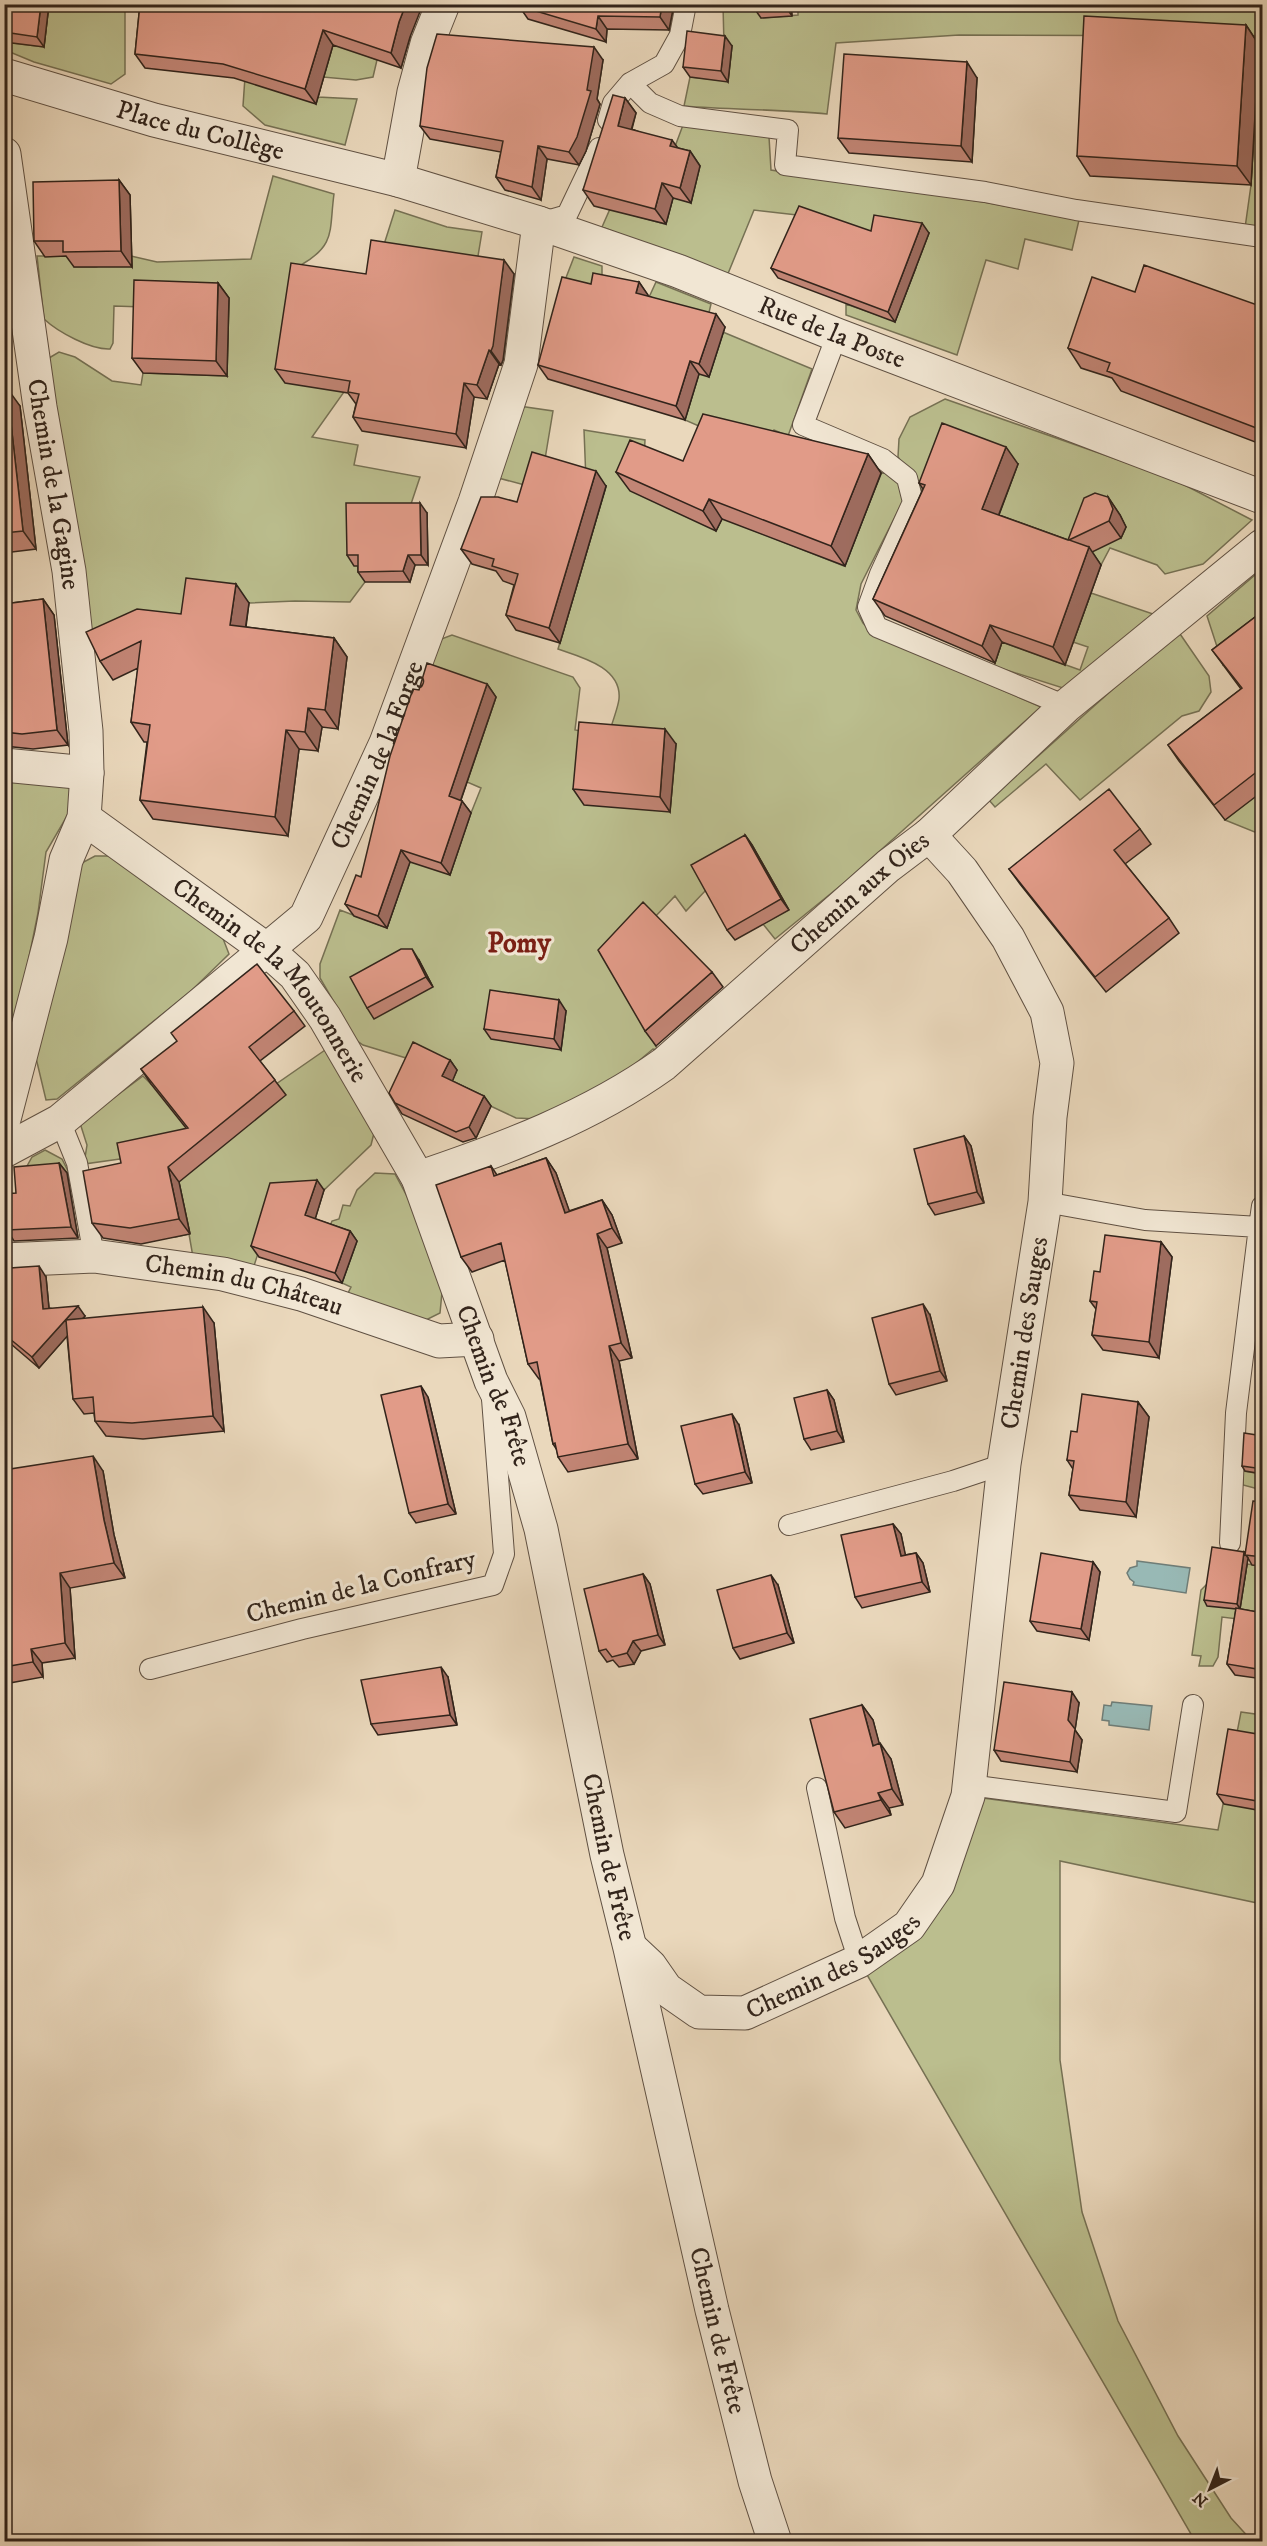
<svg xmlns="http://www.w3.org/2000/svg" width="1267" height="2546" font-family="'IM FELL DW Pica',serif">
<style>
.green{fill:#bbbe8e;stroke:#767154;stroke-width:1.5}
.water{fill:#98b9b5;stroke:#6f7d77;stroke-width:1.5}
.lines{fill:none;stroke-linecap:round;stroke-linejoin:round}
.service-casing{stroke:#605143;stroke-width:22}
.minor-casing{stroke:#605143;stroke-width:35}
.tertiary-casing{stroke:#605143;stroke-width:35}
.service{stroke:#f1e6d3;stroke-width:20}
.minor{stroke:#f1e6d3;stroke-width:33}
.tertiary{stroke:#f1e6d3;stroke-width:33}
.wall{fill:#c28575;stroke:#32241b;stroke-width:1.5}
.shaded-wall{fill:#9e6c5f;stroke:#32241b;stroke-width:1.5}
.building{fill:#e19b88;stroke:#32241b;stroke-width:1.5}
.labels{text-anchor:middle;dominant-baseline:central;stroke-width:6;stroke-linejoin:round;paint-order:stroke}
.street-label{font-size:26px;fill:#32241b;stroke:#f1e6d3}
.quarter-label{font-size:28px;font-weight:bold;fill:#7a1f14;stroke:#f1e6d3}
</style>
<rect width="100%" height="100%" fill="#ead8bc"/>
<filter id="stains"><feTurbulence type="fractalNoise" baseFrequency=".00333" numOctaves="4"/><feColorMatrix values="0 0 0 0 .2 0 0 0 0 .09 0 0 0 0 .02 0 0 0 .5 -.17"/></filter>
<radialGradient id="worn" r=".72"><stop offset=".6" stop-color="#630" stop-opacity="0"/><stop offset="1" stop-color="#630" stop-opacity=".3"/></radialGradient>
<path class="green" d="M798 4 1262 5V230L1245 228 1251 185 1260 36 959 35 836 43 827 114C780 109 732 110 684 106L690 77 728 81 724 45 723 5H760L761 18 798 15Z
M49 5H125V74L111 84 34 62 5 50V42L44 47Z
M250 5 377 60 373 77 356 80 323 77 318 97 357 99 345 145 265 125 243 106Z
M683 125 769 137 771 170 984 202 1079 220 1072 250 1025 239 1018 269 986 260 957 355 846 315V304L895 321 916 268 806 216 754 210 727 276 602 227 610 209 665 224 673 198V152Z
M273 176 334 194C329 231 336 245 301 265L344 392 312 437 358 445 354 465 420 477 408 513 365 566V582L350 602 295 601 249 603 200 597 195 634 100 651 92 649 49 358 59 352 75 357 112 381 141 385 143 373 227 376 144 307 114 306 113 343 110 349C91 350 58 332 44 319L37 256H73L74 267H96L131 256 157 262 251 259Z
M395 210 447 227 482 232 476 268 381 254Z
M574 257 602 266V286L562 288Z
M656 282 711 304 706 325 812 369 788 436 774 430 767 446 717 434 685 420 645 306Z
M945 399 1173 479 1252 520 1203 564 1165 574 1157 565 1110 548 1101 565 995 527 931 501 910 476 898 457 899 439 910 417Z
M512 405 553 411 545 459 536 488 487 475Z
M584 430 645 440 644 460 727 510 737 524 844 566 882 472 903 480 904 499 861 584 856 610 863 623 874 634 1041 707 845 882 775 939 763 924 788 910 706 890 686 911 675 896 609 965 658 1050 653 1049 617 1079 538 1119 516 1118 450 1087 406 1058 363 1045 356 1040 320 978V964L340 910 387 928 397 899 364 887 471 813 481 788 467 782 431 674 436 641 452 635 573 677 580 688 575 730 608 736C611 726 618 708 619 699 622 667 581 657 558 649L606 487 586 481Z
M1262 569V634L1223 665 1207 616Z
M1091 593 1156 615 1066 689 994 666 1002 642 1080 670 1088 647 1073 642Z
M1178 631 1209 676 1211 692 1199 711 1182 716 1080 800 1046 764 995 807 989 800Z
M5 769 74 770 70 811 46 852 38 913 13 1036 5 1059Z
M1262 791V835L1225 820Z
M95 856H113L222 936 229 954 191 991 57 1099 46 1100 36 1058 78 865Z
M328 1048 374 1133 371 1145 324 1190 277 1194 253 1269 193 1257 189 1234 175 1237 166 1192 180 1189 175 1164 127 1158 84 1164 87 1145 80 1123 143 1076 151 1084H276Z
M45 1150 62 1159 69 1173 21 1177 32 1157Z
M375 1173 395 1174 409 1200 442 1292 440 1313 424 1321 346 1297 351 1287 342 1283 328 1231 332 1221 339 1219 343 1205 350 1206 357 1190Z
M1243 1471 1262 1474V1490L1243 1485Z
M1247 1564 1262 1566V1622L1222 1617 1218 1657 1213 1666H1199L1201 1656 1192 1655 1201 1590 1211 1580 1244 1584Z
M1241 1712 1262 1715V1904L1060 1861V2060L1082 2212 1118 2321 1178 2436 1231 2518 1252 2541H1195L859 1961 909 1926 968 1796 1218 1830Z"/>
<path class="water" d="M1137 1561 1190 1568 1186 1593 1133 1585 1134 1582 1130 1579 1127 1573 1130 1568 1137 1566Z
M1112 1702 1152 1706 1149 1730 1109 1725V1721L1102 1720 1104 1705 1111 1706Z"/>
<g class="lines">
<defs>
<path id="service" d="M630 83 650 103 680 116 788 130 785 165 985 192 1076 210 1262 237
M608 120 613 103 630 83 664 64 680 35 686 4
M543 222 567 215 599 148
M837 335 803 425 883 459 907 478 913 502 880 574 868 607 877 627 1066 706
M60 1121 77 1163 94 1256
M1045 1202 1145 1220 1259 1227 1262 1206
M789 1525 953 1481 1004 1464
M1230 1543 1236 1413 1259 1227
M150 1669 302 1629 493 1585 504 1554 492 1399
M969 1785 1176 1812 1193 1705
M817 1788 845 1918 859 1961"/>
<g id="minor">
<path id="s1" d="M4 154 40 407 69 571 86 731 87 773 84 818 66 860 51 938 4 1119"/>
<path d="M398 180 414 92 427 44 443 4"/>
<path d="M4 765 87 773"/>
<path id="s2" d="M84 818 267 950 295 975 325 1018 418 1178 491 1381 509 1417 541 1529 607 1855 630 1948 712 2310 755 2481 775 2542"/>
<path id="s3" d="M4 1151 60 1121 306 917 386 743 475 502 521 364 539 223"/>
<path id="s4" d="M418 1178C504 1149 590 1117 664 1064L888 866 929 835 1066 706 1262 546"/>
<path id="s5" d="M4 1260 94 1256 223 1274 301 1294 439 1341 477 1339"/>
<path id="s6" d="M634 1951 650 1966 666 1989 699 2012 745 2013 859 1961 909 1926 938 1884 968 1796 1004 1464 1045 1202 1050 1117 1057 1063 1047 1012 1008 938 962 871 929 835"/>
</g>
<g id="tertiary">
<path id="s7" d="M4 75 154 120 398 180 539 223 678 271 837 335 1262 497"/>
</g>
</defs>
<use href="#service" class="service-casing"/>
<use href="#minor" class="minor-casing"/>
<use href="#tertiary" class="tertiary-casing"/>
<use href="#service" class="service"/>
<use href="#minor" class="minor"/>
<use href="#tertiary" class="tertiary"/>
</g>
<path class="wall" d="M4 4H49L44 47 4 42Z
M140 4 410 37 401 68 333 45 316 104 234 78 145 68 135 54Z
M674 4 669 30 607 29 606 42 528 19 519 6Z
M751 4H791L792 16 761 18Z
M1246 25 1259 45 1251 185 1090 176 1077 156Z
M732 46 728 82 690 77 683 67Z
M603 60 597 99 600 104 586 151 579 165 547 159 541 200 505 190 496 177 501 152 430 139 420 126Z
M977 78 972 162 849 153 838 138Z
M625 98 636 113 632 129 678 148 690 151 700 166 691 203 673 198 666 224 594 206 583 190Z
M119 180 130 195 132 267H74L66 256 45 257 34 241Z
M871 231 929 233 895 322 778 278 771 268Z
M366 274H514L503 360 501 365 499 364 487 399 474 397 466 448 362 431 353 417 356 404 348 393 285 383 275 369Z
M639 282 648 296 725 327 709 377 699 374 685 420 548 379 538 365 591 284Z
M218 283 229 298 227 376 143 373 132 358Z
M1135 292 1263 307V445L1121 391 1112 378 1081 368 1068 348Z
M4 388 20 406 36 549 4 553Z
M868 454 881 473 845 566 722 519 716 531 630 491 616 472 683 461Z
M1018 464 999 515 1068 540 1108 497 1120 515 1126 527 1121 538 1092 552 1101 565 1065 665 1002 642 995 663 885 616 873 599 923 489 919 483Z
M606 486 560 643 516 630 506 615 514 585 503 581 496 571 472 564 461 549 517 502Z
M427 513 428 565H415L410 582H365L358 572V566H354L347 555Z
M43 599 54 615 68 745 33 749 4 746V604Z
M249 603 246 627 334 638 347 657 338 729 322 727 318 751 299 749 288 836 153 819 140 800 147 742H144L131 722 138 668 113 680 100 661 181 614Z
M1263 611V791L1225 820 1179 761 1168 745 1241 689 1212 650Z
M487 684 496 697 461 800 471 813 450 875 410 862 387 928 354 916 345 904 361 877 419 690Z
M676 744 670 812 584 805 573 789Z
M1140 829 1151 844 1125 864 1169 918 1179 933 1106 992 1020 884 1009 869Z
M745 835 752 845 789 910 735 940 727 930Z
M419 960 433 987 374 1019 367 1008Z
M712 972 723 987 656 1046 645 1031Z
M294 1011 305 1026 260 1061 286 1095 179 1182 190 1234 141 1244 103 1238 92 1223 121 1163 186 1128 151 1084 141 1069Z
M566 1011 561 1050 491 1039 484 1029Z
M450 1060 457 1070 452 1081 484 1096 491 1106 476 1138 463 1142 402 1114 395 1103Z
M964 1136 971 1146 984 1203 935 1215 928 1204Z
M546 1158 556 1173 569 1211 602 1200 612 1215 622 1243 607 1248 632 1358 619 1361 638 1459 568 1472 558 1457 557 1450 553 1444 540 1379H539L528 1364 505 1260 472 1272 461 1257 491 1166 497 1175Z
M59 1163 67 1173 78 1238 14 1241 7 1230 16 1193Z
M324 1190 315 1219 350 1231 357 1241 342 1283 259 1257 251 1246Z
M1161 1242 1172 1257 1159 1358 1103 1350 1092 1335 1096 1309 1090 1301 1100 1272Z
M46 1277 49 1308 85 1316 83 1319 214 1323 224 1431 143 1439 106 1436 95 1421 94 1413 84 1414 73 1399 67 1336 39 1368 11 1344 4 1334Z
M930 1315 947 1381 896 1395 889 1384Z
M827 1390 834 1400 844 1442 811 1450 804 1439Z
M428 1397 456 1514 416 1523 409 1513Z
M1138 1402 1149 1417 1136 1517 1080 1510 1069 1495 1073 1469 1067 1460 1077 1432Z
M739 1425 752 1483 703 1494 695 1484Z
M1263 1436V1474L1245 1471 1242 1466Z
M4 1470 103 1471 114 1535 125 1578 70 1588 75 1658 42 1663 43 1677 4 1684Z
M1263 1502V1566L1252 1565 1248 1558 1240 1609 1263 1613V1679L1235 1675 1227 1664 1236 1609 1207 1606 1204 1600 1244 1552 1245 1553Z
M893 1524 901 1534 905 1555 916 1553 923 1563 930 1592 862 1608 855 1597Z
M1093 1562 1100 1572 1089 1640 1037 1631 1030 1621Z
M643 1574 650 1584 665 1645 641 1651 634 1664 619 1667 613 1660 607 1662 599 1651Z
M778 1585 794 1643 740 1659 733 1648Z
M448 1677 457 1725 378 1735 371 1724Z
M1079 1703 1075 1730 1082 1740 1077 1772 1001 1761 994 1750Z
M862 1705 873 1720 879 1744 891 1759 903 1805 889 1808 891 1815 845 1828 834 1812Z
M1263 1735V1811L1224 1804 1217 1794Z"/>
<path class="shaded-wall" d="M41 4H49L44 47 37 37Z
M406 4H423L410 37 401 68 391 53 399 22Z
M662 4H674L669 30 660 17Z
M784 4H791L792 16Z
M598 16 607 29 606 42 596 29Z
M1246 25 1259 45 1251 185 1237 166Z
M323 30 333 45 316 104 305 89Z
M725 36 732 46 728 82 721 71Z
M594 47 603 60 597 99 600 104 586 151 579 165 569 152Z
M967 62 977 78 972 162 961 146Z
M625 98 636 113 628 141 618 126Z
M672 140 683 155 670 146Z
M538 146 547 159 541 200 532 187Z
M690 151 700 166 691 203 680 188Z
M119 180 130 195 132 267 121 251Z
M662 183 673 198 666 224 655 209Z
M922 223 929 233 895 322 888 312Z
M504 260 514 274 503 360 501 365 491 351Z
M639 282 648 295 645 306 636 293Z
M218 283 229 298 227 376 216 361Z
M716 314 725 327 709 377 699 364Z
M489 350 499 364 487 399 477 385Z
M690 361 699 374 685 420 676 406Z
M464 383 474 397 466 448 456 434Z
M7 388 20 406 36 549 23 531Z
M1263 419V434L1259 429Z
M1006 447 1018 464 994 527 982 509Z
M868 454 881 473 845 566 831 546Z
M596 471 606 486 560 643 549 628Z
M1108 497 1120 515 1126 527 1121 538 1109 521Z
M709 499 722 519 716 531 703 511Z
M420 503 427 513 428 565 421 555Z
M1089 547 1101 565 1065 665 1053 647Z
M408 555 415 565 410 582 403 571Z
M236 584 249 603 243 644 230 625Z
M43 599 54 615 68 745 57 730Z
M990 625 1002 642 995 663 982 646Z
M334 638 347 657 338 729 325 710Z
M487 684 496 697 458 808 449 796Z
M308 708 322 727 318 751 305 732Z
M665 729 676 744 670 812 660 797Z
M286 730 299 749 288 836 275 817Z
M462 801 471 813 450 875 441 863Z
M745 835 752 845 789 910 781 899Z
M401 850 410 862 387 928 378 916Z
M412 949 419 960 433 987 426 977Z
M559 1000 566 1011 561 1050 554 1039Z
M450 1060 457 1070 450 1087 442 1076Z
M484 1096 491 1106 476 1138 469 1127Z
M964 1136 971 1146 984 1203 977 1192Z
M546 1158 556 1173 575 1227 565 1213Z
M59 1163 67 1173 78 1238 71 1227Z
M168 1167 179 1182 190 1234 179 1219Z
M317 1180 324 1190 313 1226 305 1215Z
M602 1200 612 1215 622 1243 612 1228Z
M350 1231 357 1241 342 1283 335 1273Z
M597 1234 607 1248 632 1358 621 1343Z
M1161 1242 1172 1257 1159 1358 1149 1342Z
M39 1266 46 1277 50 1319 43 1309Z
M923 1304 930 1315 947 1381 940 1371Z
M78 1306 85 1316 39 1368 32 1357Z
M203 1307 214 1323 224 1431 213 1416Z
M609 1346 619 1361 638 1459 628 1444Z
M421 1386 428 1397 456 1514 448 1504Z
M827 1390 834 1400 844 1442 837 1431Z
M1138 1402 1149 1417 1136 1517 1126 1502Z
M732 1414 739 1425 752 1483 745 1472Z
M93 1456 103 1471 114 1535 125 1578 114 1563 104 1520Z
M893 1524 901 1534 908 1567 901 1556Z
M1244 1552 1248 1558 1240 1609 1237 1604Z
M916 1553 923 1563 930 1592 922 1582Z
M1093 1562 1100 1572 1089 1640 1081 1629Z
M60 1573 70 1588 75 1658 65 1643Z
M643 1574 650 1584 665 1645 658 1635Z
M771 1575 778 1585 794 1643 787 1633Z
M633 1641 641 1651 634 1664 627 1653Z
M31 1649 42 1663 43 1677 33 1662Z
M441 1667 448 1677 457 1725 450 1715Z
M1072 1692 1079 1703 1075 1730 1082 1740 1077 1772 1070 1762 1068 1720Z
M862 1705 873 1720 884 1761 873 1746Z
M880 1743 891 1759 903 1805 892 1789Z
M878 1793 889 1808 891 1815 881 1800Z"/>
<path class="building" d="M4 4H41L37 37 4 32Z
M140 4H406L399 22 391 53 323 30 305 89 223 64 135 54Z
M519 4H662L660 17 598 16 596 29 519 6Z
M1084 16 1246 25 1237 166 1077 156Z
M687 31 725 36 721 71 683 67Z
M437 34 594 47 587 90 591 91 577 137 569 152 538 146 532 187 496 177 503 141 420 126 427 68Z
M844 54 967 62 961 146 838 138Z
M613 95 625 98 618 126 672 140 670 146 690 151 680 188 662 183 655 209 583 190Z
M119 180 121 251 63 252V241H34L33 182Z
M799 206 871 231 874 215 922 223 888 312 771 268Z
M371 240 504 260 493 346 491 351 489 350 477 385 464 383 456 434 353 417 359 394 348 392 350 381 275 369 291 263 366 274Z
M1144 265 1263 307V419L1259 429 1107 371 1110 363 1068 348 1092 277 1135 292Z
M593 273 639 282 636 293 716 314 699 364 690 361 676 406 538 365 562 277 591 284Z
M134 280 218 283 216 361 132 358Z
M4 388H7L23 531 4 533Z
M703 414 868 454 831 546 709 499 703 511 616 472 630 440 683 461Z
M942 423 1006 447 982 509 1068 540 1084 498 1095 493 1108 497 1113 509 1109 521 1069 540 1089 547 1053 647 990 625 982 646 873 599 925 485 919 483Z
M532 452 596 471 549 628 506 615 518 574 492 566 494 559 461 549 481 497H498L517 502Z
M346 503H420L421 555H408L403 571 358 572V555H347Z
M186 578 236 584 230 625 334 638 325 710 308 708 305 732 286 730 275 817 140 800 150 725 131 722 141 641 100 661 86 632 137 609 181 614Z
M43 599 57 730 22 734 4 732V604Z
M1263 611V741L1259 744 1263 749V767L1214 805 1168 745 1242 688 1212 650Z
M427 663 487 684 449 796 462 801 441 863 401 850 378 916 345 904 356 875 361 877 390 756 413 689 419 690Z
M579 722 665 729 660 797 573 789Z
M1109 789 1140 829 1114 850 1169 918 1095 977 1009 869Z
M745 835 781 899 727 930 691 865Z
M643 902 712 972 645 1031 598 950Z
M401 949H412L426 977 367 1008 350 977Z
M257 964 294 1011 249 1047 275 1080 168 1167 179 1219 130 1228 92 1223 83 1171 121 1163 117 1143 188 1128 141 1069 177 1041 171 1033Z
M490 990 559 1000 554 1039 484 1029Z
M413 1042 450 1060 442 1076 484 1096 469 1127 456 1132 395 1103 389 1093Z
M964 1136 977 1192 928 1204 914 1149Z
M546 1158 565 1213 602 1200 612 1228 597 1234 621 1343 609 1346 628 1444 558 1457 555 1443 553 1444 537 1362 528 1364 501 1243 461 1257 436 1185 491 1166 494 1176Z
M59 1163 71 1227 7 1230 4 1194 16 1193 14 1167Z
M317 1180 305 1215 350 1231 335 1273 251 1246 270 1183Z
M1105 1235 1161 1242 1149 1342 1092 1335 1097 1302 1090 1301 1094 1271 1100 1272Z
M39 1266 43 1309 78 1306 32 1357 4 1334V1284L11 1283 10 1268Z
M923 1304 940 1371 889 1384 872 1318Z
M203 1307 213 1416 132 1423 95 1421 93 1397 73 1399 66 1320Z
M421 1386 448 1504 409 1513 381 1395Z
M827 1390 837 1431 804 1439 794 1398Z
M1082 1394 1138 1402 1126 1502 1069 1495 1074 1461 1067 1460 1071 1431 1077 1432Z
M732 1414 745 1472 695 1484 681 1426Z
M1244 1433 1263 1436V1469L1242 1466Z
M93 1456 104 1520 114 1563 60 1573 65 1643 31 1649 33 1662 4 1667V1470Z
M1253 1501 1263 1502V1557L1245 1555Z
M893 1524 901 1556 916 1553 922 1582 855 1597 841 1535Z
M1212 1547 1244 1552 1237 1604 1204 1600Z
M1041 1553 1093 1562 1081 1629 1030 1621Z
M643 1574 658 1635 633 1641 627 1653 612 1657 606 1649 599 1651 584 1589Z
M771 1575 787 1633 733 1648 717 1590Z
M1236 1608 1263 1613V1670L1227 1664Z
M441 1667 450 1715 371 1724 361 1680Z
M1004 1682 1072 1692 1068 1720 1075 1729 1070 1762 994 1750Z
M862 1705 873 1746 880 1743 892 1789 878 1793 881 1800 834 1812 810 1719Z
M1228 1729 1263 1735V1802L1217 1794Z"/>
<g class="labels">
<g class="street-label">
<text stroke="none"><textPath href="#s7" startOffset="204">Place du Collège</textPath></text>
<text stroke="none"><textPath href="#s7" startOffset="868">Rue de la Poste</textPath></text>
<text stroke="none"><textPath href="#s1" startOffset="334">Chemin de la Gagine</textPath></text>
<text stroke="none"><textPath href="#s3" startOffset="560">Chemin de la Forge</textPath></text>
<text stroke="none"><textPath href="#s4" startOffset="532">Chemin aux Oies</textPath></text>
<text stroke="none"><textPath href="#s2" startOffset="250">Chemin de la Moutonnerie</textPath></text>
<text stroke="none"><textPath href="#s5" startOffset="243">Chemin du Château</textPath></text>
<text stroke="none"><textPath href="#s6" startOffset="933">Chemin des Sauges</textPath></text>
<text stroke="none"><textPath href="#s2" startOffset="722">Chemin de Frête</textPath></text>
<text transform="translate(361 1587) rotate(-14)">Chemin de la Confrary</text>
<text stroke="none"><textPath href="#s2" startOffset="1208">Chemin de Frête</textPath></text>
<text stroke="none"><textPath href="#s6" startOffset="236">Chemin des Sauges</textPath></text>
<text stroke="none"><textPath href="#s2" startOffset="1694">Chemin de Frête</textPath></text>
</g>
<g class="quarter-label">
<text x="519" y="943">Pomy</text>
</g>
</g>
<rect width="1267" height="2546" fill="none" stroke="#ead8bc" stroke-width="24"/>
<rect x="6" y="6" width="1255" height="2534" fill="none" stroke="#32241b" stroke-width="3"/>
<rect x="12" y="12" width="1243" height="2522" fill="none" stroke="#32241b" stroke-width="1.5"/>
<g transform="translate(1210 2489) rotate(222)" stroke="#f1e6d3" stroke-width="4.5" paint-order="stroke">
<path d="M0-4.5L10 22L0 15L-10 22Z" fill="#32241b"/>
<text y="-9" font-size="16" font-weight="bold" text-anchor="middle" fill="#32241b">N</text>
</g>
<rect width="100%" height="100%" filter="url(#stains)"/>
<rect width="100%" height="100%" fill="url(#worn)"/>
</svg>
